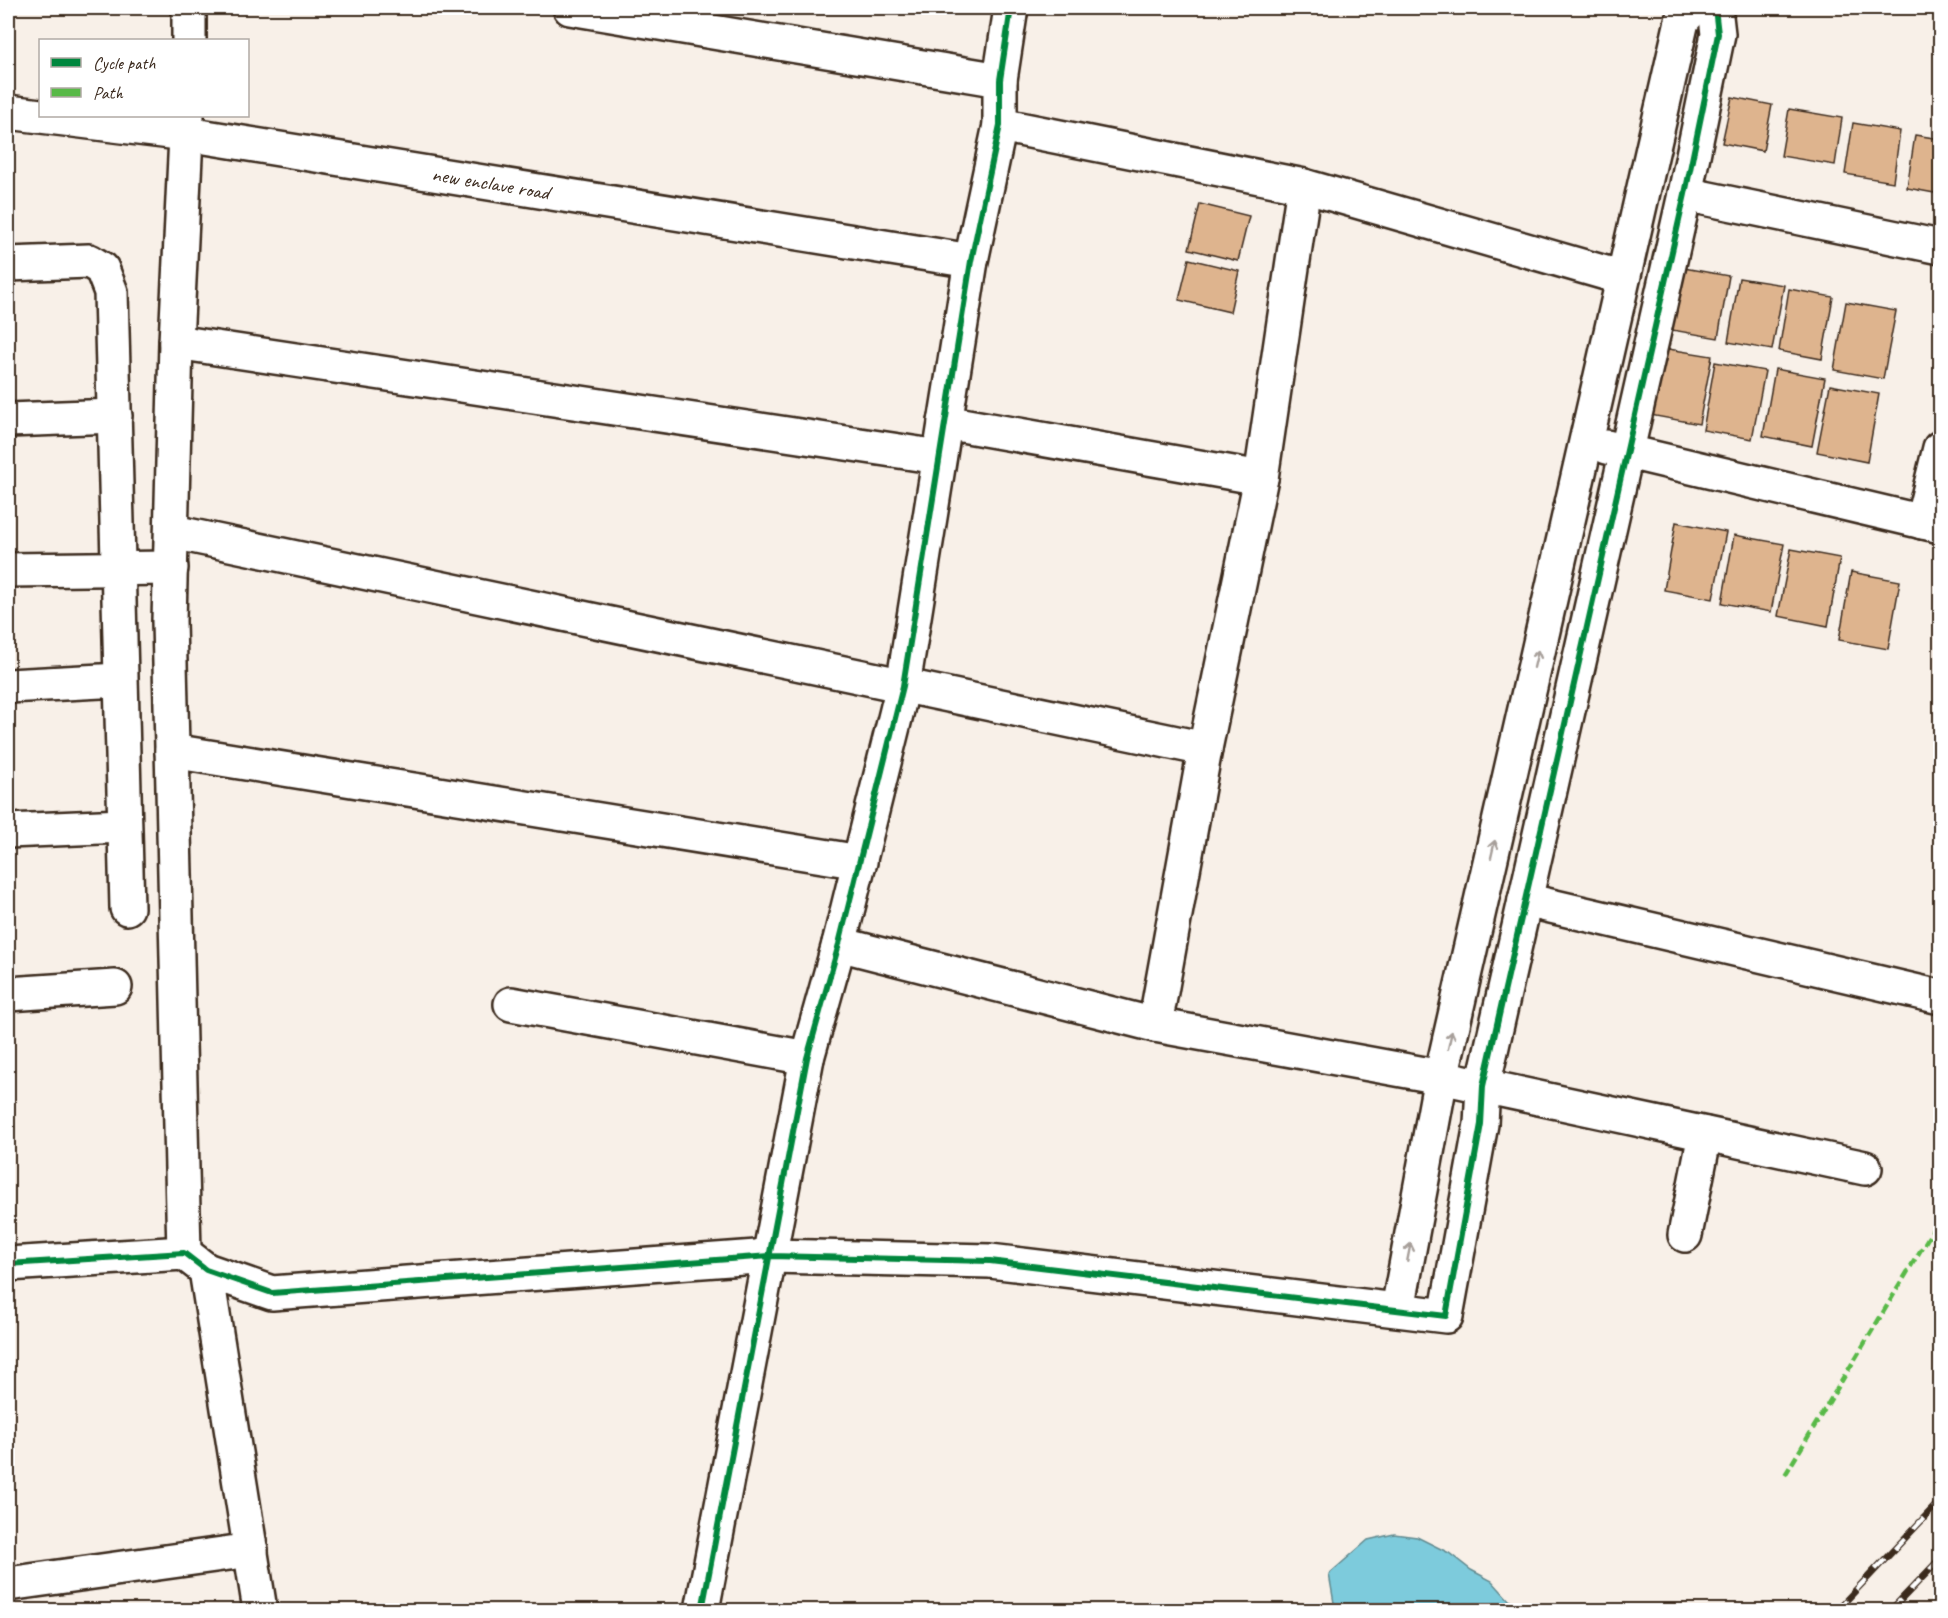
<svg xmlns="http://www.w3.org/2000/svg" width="1948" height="1618" font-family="Caveat,sans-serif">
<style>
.water{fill:#7dcbdc;stroke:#638b90;stroke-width:1.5}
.building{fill:#deb48e;stroke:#3b2a1e;stroke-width:1.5}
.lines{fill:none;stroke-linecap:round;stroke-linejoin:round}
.street-casing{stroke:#3b2a1e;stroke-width:38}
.street{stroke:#fff;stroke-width:33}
.rail-casing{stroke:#3b2a1e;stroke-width:7}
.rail{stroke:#fff;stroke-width:4.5;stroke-dasharray:14;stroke-linecap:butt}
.quiet{stroke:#58b947;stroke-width:4.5;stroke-dasharray:9 4.5;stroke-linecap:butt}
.cycleway-casing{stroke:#fff;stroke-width:10}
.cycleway{stroke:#00873e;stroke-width:6}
.oneway{stroke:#a79f9a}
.labels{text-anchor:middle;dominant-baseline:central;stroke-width:5;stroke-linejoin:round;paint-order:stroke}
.street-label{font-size:21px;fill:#3b2a1e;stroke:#fff}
</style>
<rect width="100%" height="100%" fill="#f8f0e8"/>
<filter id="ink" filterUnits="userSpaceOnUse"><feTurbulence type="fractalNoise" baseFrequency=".0167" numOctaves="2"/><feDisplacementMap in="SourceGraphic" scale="12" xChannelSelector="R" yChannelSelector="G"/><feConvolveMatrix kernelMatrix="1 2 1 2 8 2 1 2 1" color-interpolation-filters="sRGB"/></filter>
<g filter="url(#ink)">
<path class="water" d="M1394 1534 1417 1537 1449 1553 1471 1570 1492 1581 1518 1610H1341L1334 1603 1329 1574 1368 1540Z"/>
<path class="building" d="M1732 97 1772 105 1763 151 1722 143Z
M1789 109 1842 118 1835 165 1781 156Z
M1853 123 1900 131 1893 182 1845 174Z
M1915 135 1940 139V194L1907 188Z
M1200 204 1249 216 1238 261 1189 249Z
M1189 259 1239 271 1230 312 1179 300Z
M1684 268 1729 276 1718 338 1672 330Z
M1739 278 1784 285 1772 350 1728 342Z
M1789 289 1833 297 1822 359 1779 351Z
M1846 302 1896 311 1883 379 1834 370Z
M1662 348 1712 356 1699 424 1650 415Z
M1715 362 1765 371 1752 439 1703 430Z
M1775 369 1825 378 1812 446 1763 436Z
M1830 385 1879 394 1867 462 1817 452Z
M1676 522 1726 532 1713 599 1664 590Z
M1734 535 1784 544 1771 612 1722 603Z
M1791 549 1840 558 1828 626 1778 616Z
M1851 572 1900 581 1888 649 1839 640Z"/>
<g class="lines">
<defs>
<g id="street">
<path d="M570 8 1000 80"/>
<path d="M189 40V8"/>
<path id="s1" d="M8 112 187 134 971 261"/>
<path d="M1000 125 1304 186 1623 278"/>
<path d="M1685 194 1940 247"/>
<path d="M8 264 89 261 102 269 111 292 127 908"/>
<path d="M176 342 939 457"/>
<path d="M8 420 115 416"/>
<path d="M945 422 1261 478"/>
<path d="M1607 447 1940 526"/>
<path d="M1922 522 1940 448"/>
<path d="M173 532 1205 749"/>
<path d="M8 570 171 568"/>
<path d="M8 686 120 680"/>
<path d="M172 751 860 862"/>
<path d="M8 831 123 826"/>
<path d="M1525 900 1940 997"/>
<path d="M839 944 1155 1025 1441 1077 1865 1168"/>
<path d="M8 994 115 987"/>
<path d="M511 1004 807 1058"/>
<path d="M1155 1025 1205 749 1261 478 1304 186"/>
<path d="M1685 1235 1705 1134"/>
<path d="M184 1253 169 621 176 342 187 116"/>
<path d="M8 1264 184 1253 206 1270 272 1293 770 1256 990 1261 1446 1316 1481 1124 1483 1086 1685 194 1718 34 1715 8"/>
<path d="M206 1270 260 1610"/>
<path d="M1398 1309 1441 1077 1682 21 1693 8"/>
<path d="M8 1584 251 1550"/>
<path d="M702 1610 807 1058 839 944 903 686 971 261 1000 125V80L1011 8"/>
</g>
</defs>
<use href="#street" class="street-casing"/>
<use href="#street" class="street"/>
<defs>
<path id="rail" d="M1837 1610 1940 1501
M1891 1610 1940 1559"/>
</defs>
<use href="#rail" class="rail-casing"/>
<use href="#rail" class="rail"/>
<path class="quiet" d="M1785 1475 1940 1218"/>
<defs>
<path id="cycleway" d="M8 1264 184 1253 206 1270 272 1293 770 1256 990 1261 1446 1316 1481 1124 1483 1086 1685 194 1718 34 1715 8
M702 1610 807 1058 839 944 903 686 971 261 1000 125V80L1011 8"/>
</defs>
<use href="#cycleway" class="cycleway-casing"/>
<use href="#cycleway" class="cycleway"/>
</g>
<defs><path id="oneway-shaft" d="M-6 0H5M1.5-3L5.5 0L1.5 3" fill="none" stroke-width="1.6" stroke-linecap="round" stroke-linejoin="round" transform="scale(1.5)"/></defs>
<g class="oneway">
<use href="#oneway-shaft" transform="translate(1536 659) rotate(-77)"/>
<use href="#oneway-shaft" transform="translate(1493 849) rotate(-77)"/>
<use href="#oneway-shaft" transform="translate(1450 1040) rotate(-77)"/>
<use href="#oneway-shaft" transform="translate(1409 1252) rotate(-79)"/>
</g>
</g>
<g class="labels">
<g class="street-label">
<text stroke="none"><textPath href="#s1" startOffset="488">new enclave road</textPath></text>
</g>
</g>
<rect width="1948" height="1618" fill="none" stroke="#fff" stroke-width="30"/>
<rect x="15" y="15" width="1918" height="1588" fill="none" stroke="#3b2a1e" stroke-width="2" filter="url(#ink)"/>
<rect x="39" y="39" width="210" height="78" fill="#ffffff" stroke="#b1aaa5" stroke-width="1.5"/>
<rect x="51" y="58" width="30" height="9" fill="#00873e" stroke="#b1aaa5" stroke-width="1.5"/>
<text x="93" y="69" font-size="18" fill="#3b2a1e">Cycle path</text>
<rect x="51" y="88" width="30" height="9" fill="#58b947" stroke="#b1aaa5" stroke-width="1.5"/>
<text x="93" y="99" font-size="18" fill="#3b2a1e">Path</text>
</svg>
